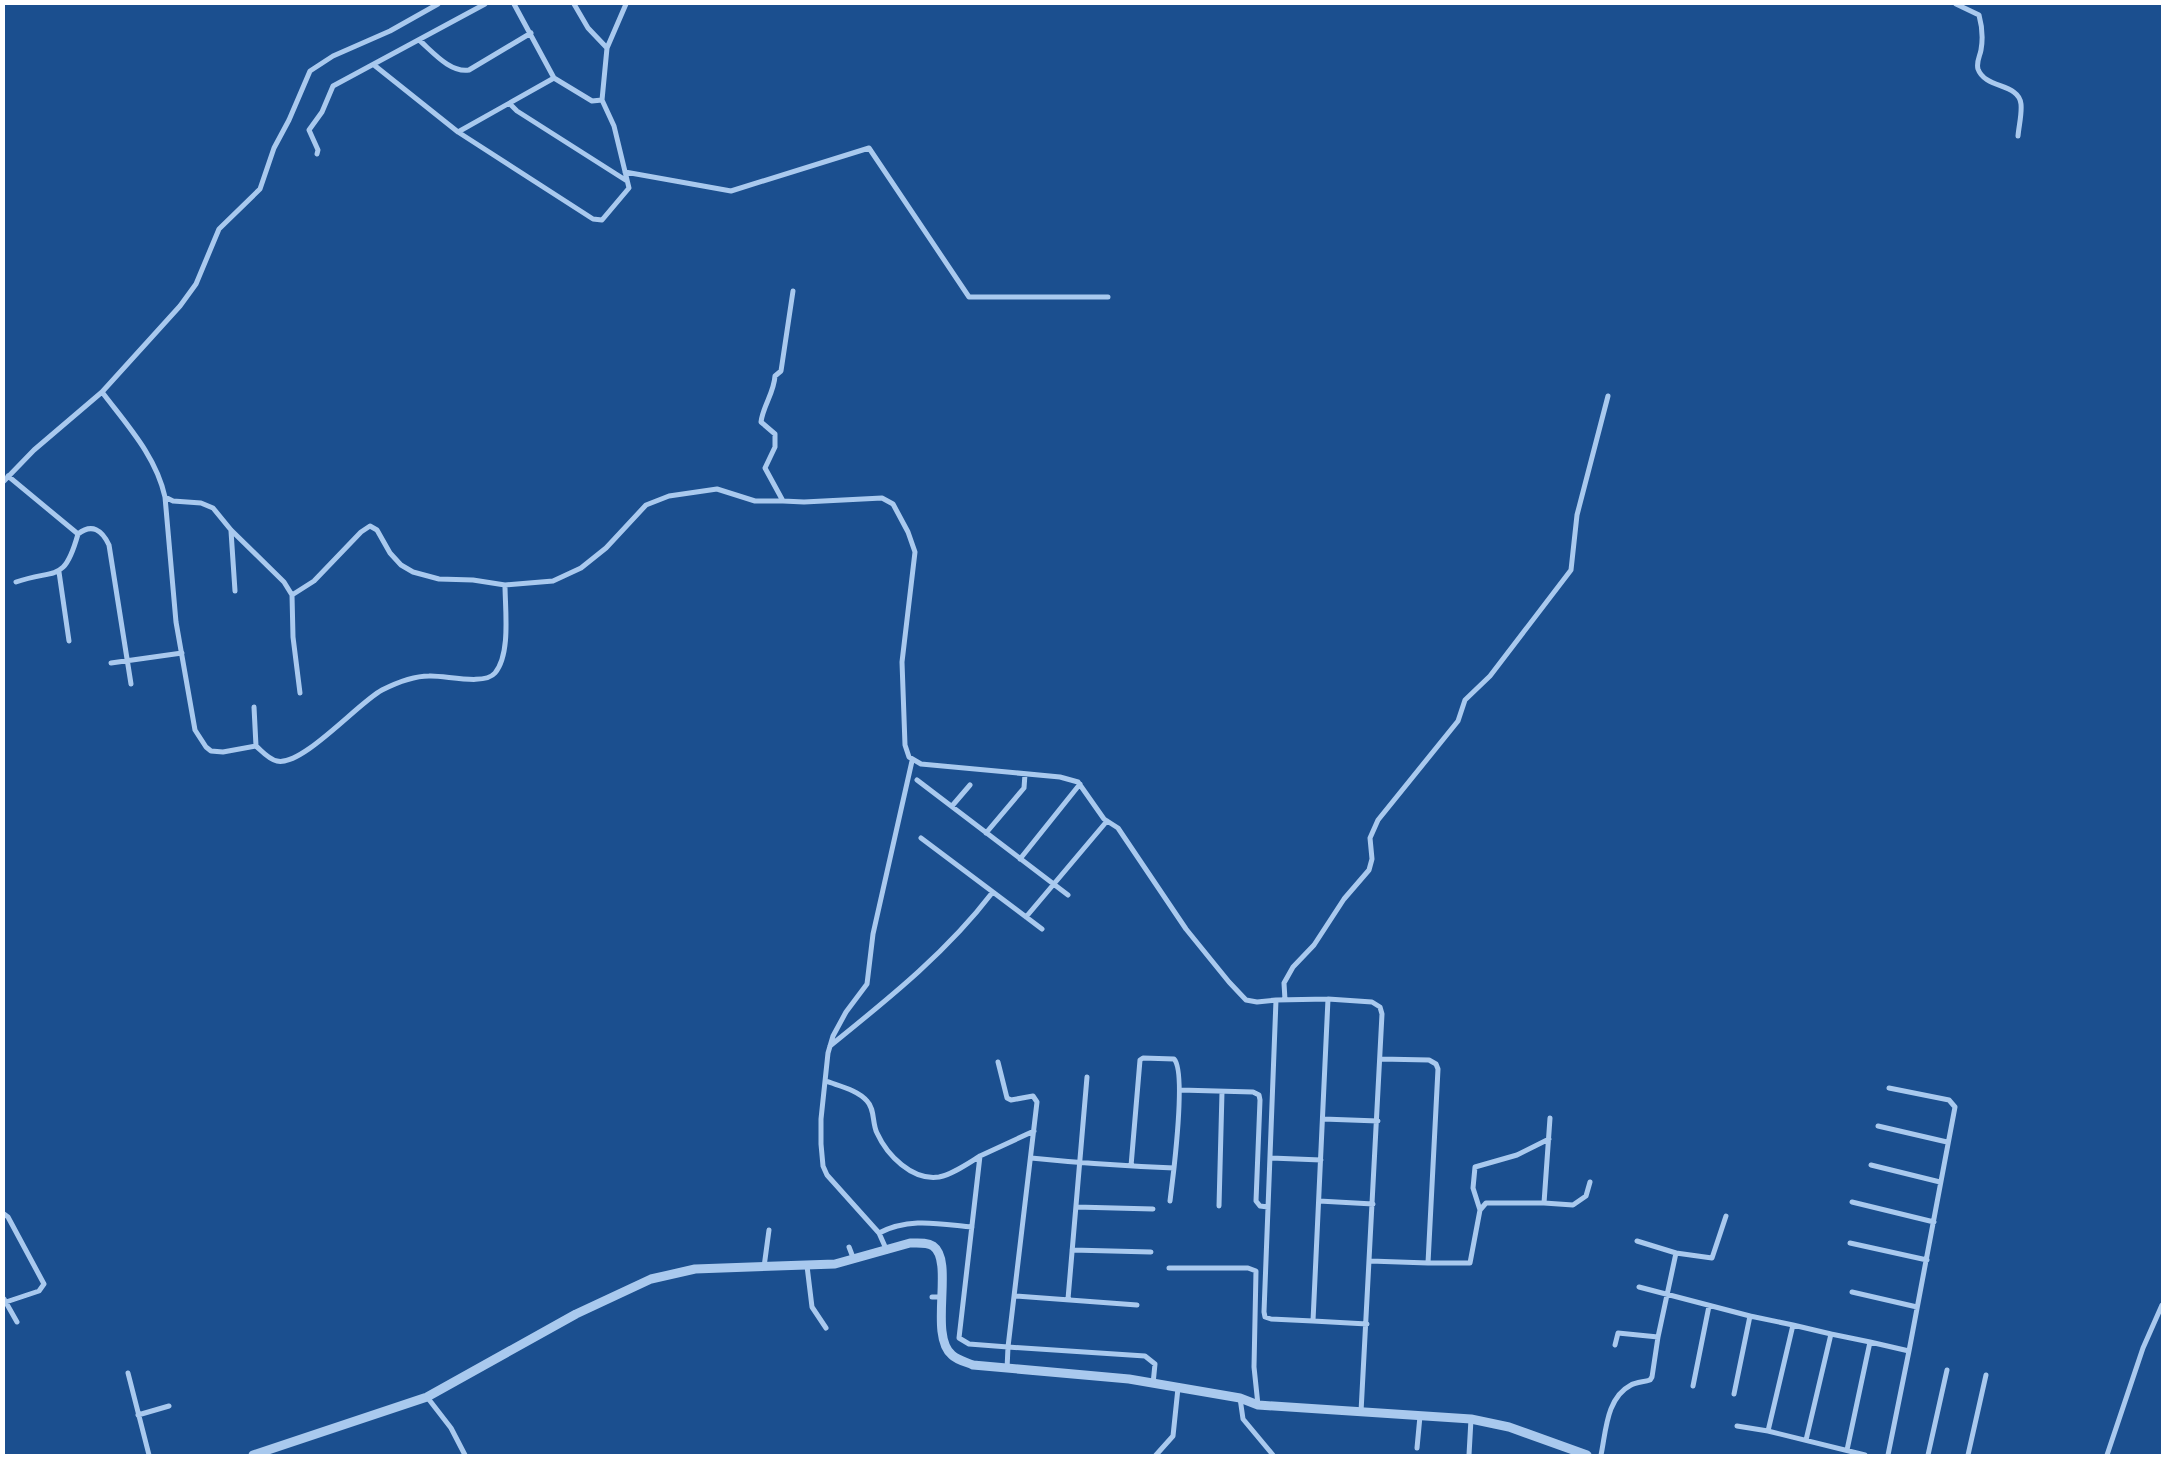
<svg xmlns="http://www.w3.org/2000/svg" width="2166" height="1459" font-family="'Fira Sans',sans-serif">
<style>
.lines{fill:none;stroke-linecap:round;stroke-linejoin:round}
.minor{stroke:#a9c9ee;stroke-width:5}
.tertiary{stroke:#a9c9ee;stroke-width:9}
</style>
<rect width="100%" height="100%" fill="#1b4f8f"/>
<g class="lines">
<path class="minor" d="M514 4 554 78 592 101 602 100
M574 4 588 28 607 48
M1956 4 1979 15C1982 26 1983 39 1981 50 1980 56 1976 62 1978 69 1985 89 2019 83 2021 104 2022 114 2019 125 2018 136
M419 40C433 52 450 73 469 70L531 33
M374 65 458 132 593 219 602 220 629 188 614 126 602 100 607 48 626 4
M510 104 517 111 627 181
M458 132 554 78
M317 154 318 150 309 130 322 112 333 86 485 4
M625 172 731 191 869 148 969 297H1108
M793 291 781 371 775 376C774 393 763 406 761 422L775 434V447L765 468 783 501 804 502 882 498 893 504 908 532 915 552 902 662 905 745 909 757 921 764 1060 777 1078 782 1104 819 1118 828 1186 929 1229 982 1246 1000 1257 1002 1276 1000
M102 392C127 425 156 456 165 497L176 622 195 730 206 747 211 751 223 752 256 746C262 751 268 759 277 761 302 767 359 702 382 690 396 683 412 676 429 676 445 675 484 686 495 673 511 654 505 609 505 585
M8 476 78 534C92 523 102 530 109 545L131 684
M4 481 34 450 102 392 180 306 196 284 219 229 260 189 274 148 289 120 310 71 333 56 390 31 438 4
M165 497 173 501 201 503 213 508 231 530 284 582 292 595 314 581 361 532 370 526 377 530 390 553 401 565 413 572 439 579 473 580 505 585 553 581 581 568 606 548 646 505 669 496 717 489 755 501H783
M231 531 235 591
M59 572 69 641
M16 582C56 568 64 584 78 534
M292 595 293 637 300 693
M111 663 182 653
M254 707 256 746
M912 761 873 934 867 984 846 1012 833 1036 828 1053 821 1119V1144L823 1166 827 1175 879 1233C909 1217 940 1224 972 1227
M917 780 1068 895
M952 806 970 785
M986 833 1024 788 1025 774
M921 838 1042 929
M1020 859 1080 784
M1026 917 1107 821
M1285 1000 1284 983 1293 967 1314 945 1344 899 1369 870 1372 859 1370 838 1378 820 1458 721 1465 700 1490 676 1571 570 1577 515 1608 396
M830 1046C888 999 946 953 992 893
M1380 1059 1429 1060 1436 1064 1438 1069 1428 1263H1470L1480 1210 1486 1203H1544L1550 1118
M998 1062 1007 1098 1011 1100 1033 1096 1037 1102 1008 1347 1145 1356 1155 1364 1153 1384
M826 1081C839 1086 858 1090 867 1101 875 1109 872 1123 877 1133 887 1155 912 1181 939 1177 953 1174 967 1164 980 1156
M1889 1088 1949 1100 1955 1107 1909 1351
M1180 1090 1253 1092 1259 1095 1260 1100 1256 1201 1260 1206 1268 1207
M1323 1119 1378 1121
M1878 1126 1947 1142
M1031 1158C1079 1163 1126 1166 1174 1168 1176 1149 1185 1070 1174 1059L1143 1058 1140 1060 1131 1166
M1271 1158 1321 1160
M1871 1165 1940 1182
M1170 1201 1174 1168
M1319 1201 1373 1204
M1852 1202 1934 1222
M1544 1203 1573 1205 1586 1196 1590 1182
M1219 1206 1222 1092
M1076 1207 1153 1209
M1480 1210 1473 1188 1475 1167 1517 1155 1549 1139
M4 1214 8 1217 44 1284 39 1291 6 1302
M879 1233 887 1251
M1637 1241 1676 1253
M1850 1243 1927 1260
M849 1247 854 1260
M1072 1250 1151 1252
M1370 1261 1428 1263
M807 1266 812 1307 826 1328
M764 1267 769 1230
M1169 1268H1248L1256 1271 1254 1367 1258 1405
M1639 1287 1750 1316
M1852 1292 1917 1307
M1015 1296 1137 1305
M932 1297H942
M4 1299 17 1322
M1068 1299 1087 1077
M1313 1321 1271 1319 1265 1317 1264 1312 1276 1000 1328 999
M1831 1334 1870 1342 1847 1450
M1870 1342 1909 1351 1888 1455
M1615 1345 1618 1333 1658 1337
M1007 1369 1008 1347 969 1344 959 1338 980 1156 1034 1131
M128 1373 149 1455
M1693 1386 1709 1306
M1734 1394 1750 1316 1793 1325
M427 1397 451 1428 465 1455
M1240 1398 1243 1419 1273 1455
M1361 1412 1382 1014 1380 1007 1372 1002 1328 999 1313 1321 1367 1324
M138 1415 169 1406
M1737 1426 1768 1431
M1806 1440 1831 1334 1793 1325 1768 1431 1865 1455
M1417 1448 1420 1416
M1156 1455 1173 1436 1178 1388
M1469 1455 1471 1419
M1601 1455C1606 1432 1606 1398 1631 1385 1636 1382 1644 1382 1650 1380L1652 1377 1658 1337 1676 1253 1712 1258 1726 1216
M1928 1455 1947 1370
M1968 1455 1986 1375
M2107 1455 2143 1348 2162 1305"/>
<path class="tertiary" d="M253 1455 427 1397 576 1314 651 1279 695 1269 835 1264 910 1243C918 1243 927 1242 933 1246 955 1261 928 1335 952 1355 957 1360 966 1362 973 1365L1129 1379 1240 1398 1258 1405 1471 1419 1509 1427 1587 1455"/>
</g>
<rect width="2166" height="1459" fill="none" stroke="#ffffff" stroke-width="10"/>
</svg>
